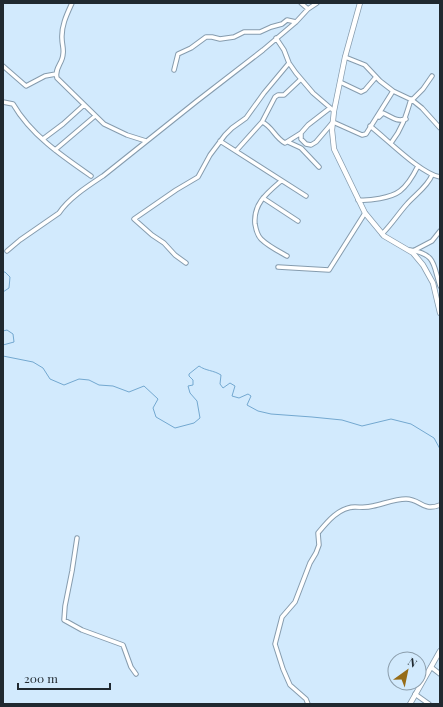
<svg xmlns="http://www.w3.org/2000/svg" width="443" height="707" font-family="'Playfair Display',serif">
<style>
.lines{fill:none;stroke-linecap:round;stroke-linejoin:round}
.stream{stroke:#73a8d0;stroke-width:1}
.minor-casing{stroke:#869cae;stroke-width:5.5}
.tertiary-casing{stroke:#869cae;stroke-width:6}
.minor{stroke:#fff;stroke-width:3.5}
.tertiary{stroke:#fff;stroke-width:4.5}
</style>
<rect width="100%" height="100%" fill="#d2eafd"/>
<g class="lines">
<path class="stream" d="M3 272H5L10 277 9 288 3 292
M3 331 7 330 13 334 14 342 3 345
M3 356 33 362 43 368 50 379 64 385 79 379 89 380 99 385 113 386 129 392 144 386 158 399 153 408 156 417 175 428 194 423 200 418 197 401 190 393 188 386 193 385V380L189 376V374L199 366C206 371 213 370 221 375L220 384 223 388 230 383 235 386 232 396 239 398 248 394 251 396 247 405 258 411 271 414 312 417 342 420 362 426 391 419 411 424 434 438 440 449"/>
<defs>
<path id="minor" d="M72 3C67 14 61 26 62 39 62 44 64 49 63 54 63 63 54 68 57 78L104 124 127 135 146 141
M301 3 308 9
M276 38 284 50 289 63 296 73 313 93 334 111
M345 57 365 65 380 81 393 91 412 100 423 89 432 76
M3 66 26 86 45 76 56 74
M174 70 178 54 191 48 206 37H212L220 39 234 37 244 32H260L271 27 282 24 287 20 296 22
M340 82 361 92 365 90 376 77
M412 100 422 108 440 128
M3 102 13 104C31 135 62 156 91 176
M379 117 383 113C392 117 396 122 406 119
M262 122C272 126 275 138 285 143L301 133 308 125 330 108
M370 126C387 139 421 174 440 177
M301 133V139L306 144 311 145 316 142 333 122 362 135 366 134 393 91
M43 139 63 124 84 105
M220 141 306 196
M288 142 301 148 319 167
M391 143C402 129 406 116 411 99
M55 150 95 116
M236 151 262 122 275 97 278 95H284L301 79
M281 181C267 193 253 204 255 224 256 230 257 235 261 239 268 246 278 251 287 256
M263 198 298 221
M358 200C369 201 391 198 400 191 408 185 414 174 418 166
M382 234C392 224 398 214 407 204 415 195 428 186 432 175
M410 250C437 254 433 266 440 286
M7 251 20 240 59 213C69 198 88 186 103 176L197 101 263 50 296 22 308 9 317 3
M413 251 432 241 440 231
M186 263 175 255 164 243 152 235 134 219 176 190 198 177 210 155 225 135 232 128 246 118 264 93 289 63
M278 267 329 270 365 213
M77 538 72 571 65 606 64 620 82 630 123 645 131 667 136 674
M431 667 440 674
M415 694 429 704
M308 704 306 699 290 685 283 669 275 644 282 617 295 602 310 563 316 553 319 545 318 533C327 522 339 507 355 507 361 507 366 508 373 506 383 504 395 499 406 499 421 499 422 512 440 505"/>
<path id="tertiary" d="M360 3 345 57 334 111 332 130 334 149 365 213 384 236 413 253 423 265 433 283 440 313
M410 704 440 651"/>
</defs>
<use href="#minor" class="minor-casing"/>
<use href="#tertiary" class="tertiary-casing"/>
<use href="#minor" class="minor"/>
<use href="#tertiary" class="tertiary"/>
</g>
<rect width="443" height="707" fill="none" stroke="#202930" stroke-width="8"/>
<g transform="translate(407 671) rotate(33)"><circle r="19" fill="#d2eafd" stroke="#8b9dab"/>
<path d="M0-3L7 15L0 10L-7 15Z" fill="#966c18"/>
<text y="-6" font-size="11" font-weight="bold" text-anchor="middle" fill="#202930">N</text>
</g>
<path d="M18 683v6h92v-6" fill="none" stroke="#202930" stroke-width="2"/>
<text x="24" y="683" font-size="12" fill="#202930" stroke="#d2eafd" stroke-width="3" paint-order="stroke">200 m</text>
</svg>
